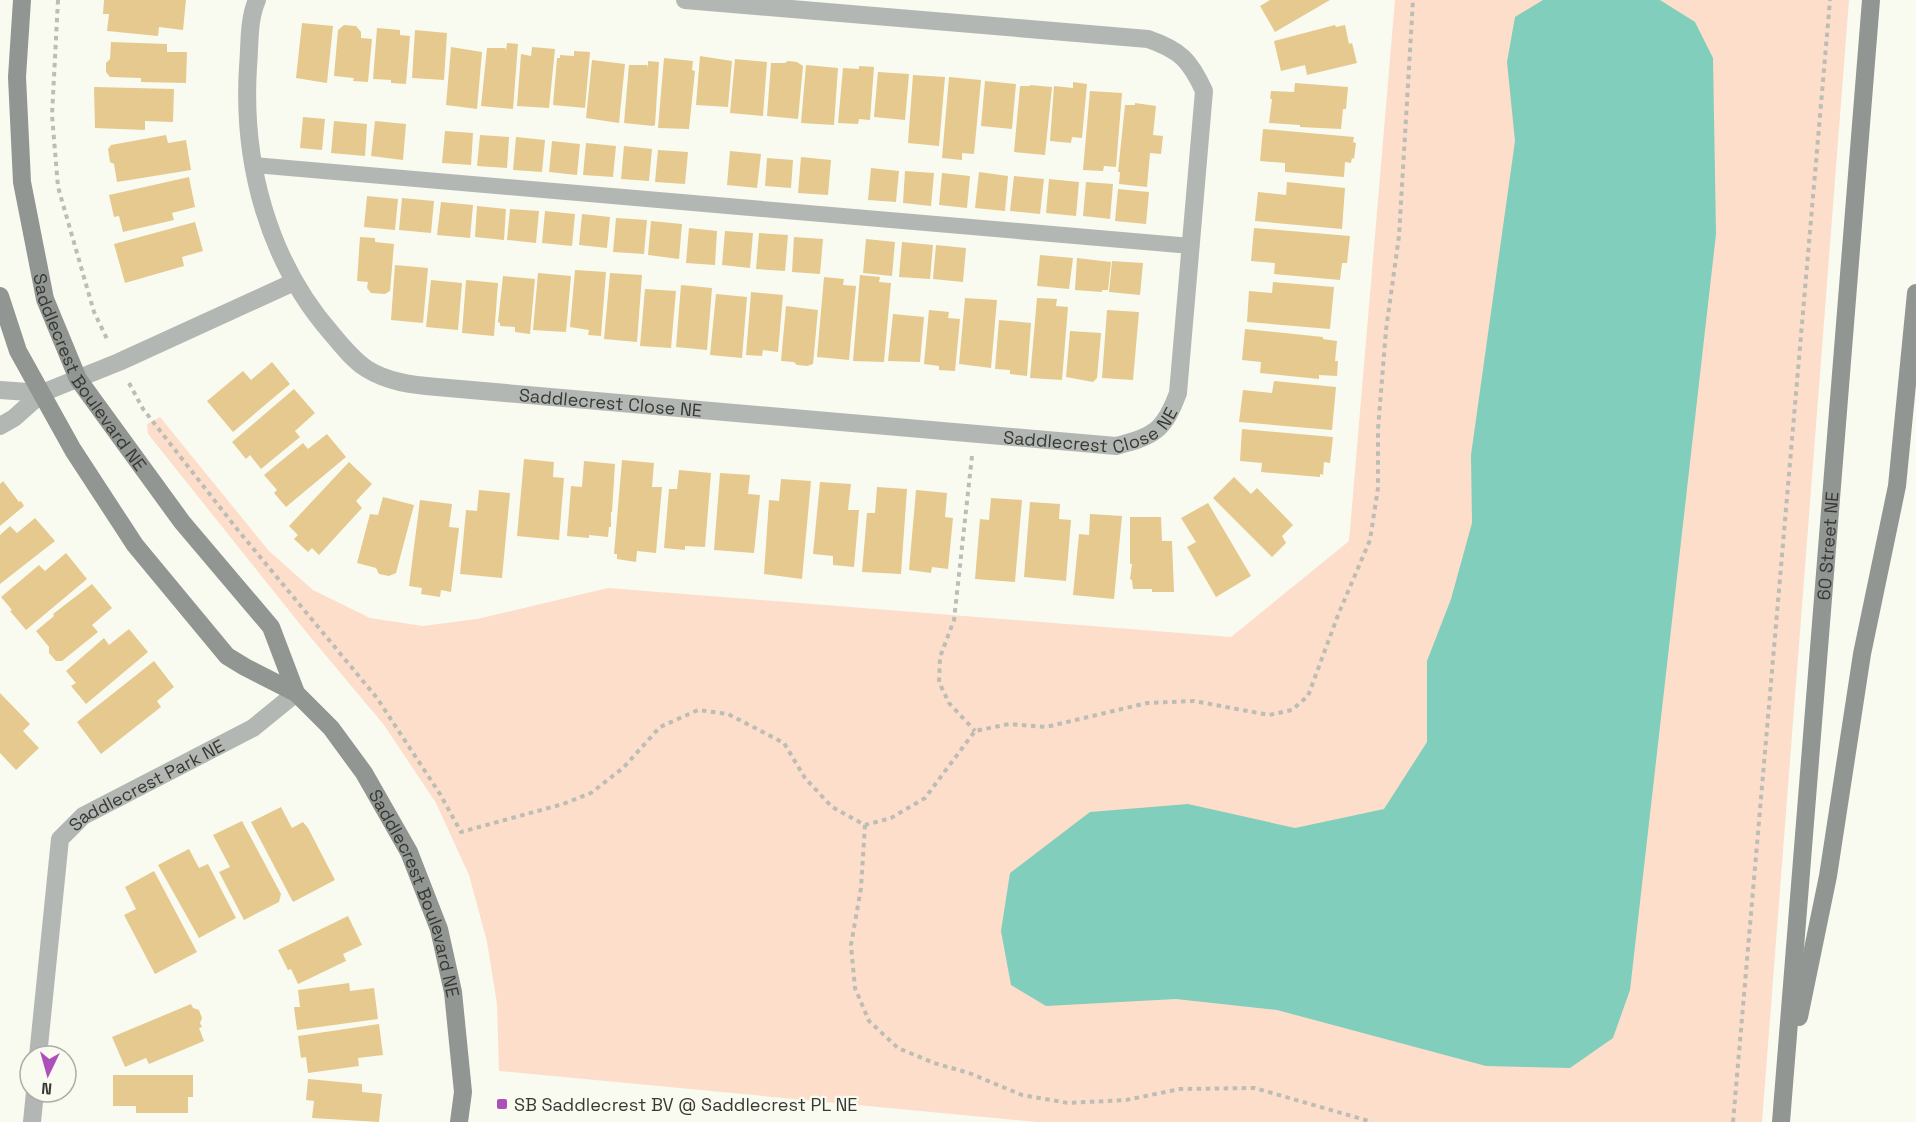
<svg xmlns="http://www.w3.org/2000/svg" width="1916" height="1122" font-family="'Space Grotesk',sans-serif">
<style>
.green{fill:#fddecb}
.water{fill:#80cebb}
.building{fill:#e6c98e}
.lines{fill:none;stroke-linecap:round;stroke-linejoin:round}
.path{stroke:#bcbdb5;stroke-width:4;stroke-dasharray:4.5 4.5;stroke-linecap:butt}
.lane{stroke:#b3b7b3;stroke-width:16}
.street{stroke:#b3b7b3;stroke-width:18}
.secondary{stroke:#919692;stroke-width:18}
.poi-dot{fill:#ae50ba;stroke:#f9fbf1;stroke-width:2}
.labels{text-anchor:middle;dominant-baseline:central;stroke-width:4.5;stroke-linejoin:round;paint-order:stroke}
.street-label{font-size:18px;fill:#383935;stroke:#f9fbf1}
.poi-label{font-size:18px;fill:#383935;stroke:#f9fbf1;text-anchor:start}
</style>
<rect width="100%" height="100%" fill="#f9fbf1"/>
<path class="green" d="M1395 0H1849L1762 1122H1037L499 1071 497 1004 487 942 469 875 436 803 384 725 307 633 148 434 147 424 160 417 269 551 313 590 370 618 423 626 477 619 608 588 1231 637 1349 541Z"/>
<path class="water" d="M1543 0H1660L1695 22 1713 58 1716 234 1630 990 1613 1038 1570 1068 1486 1066 1277 1010 1176 999 1046 1006 1011 985 1001 931 1010 873 1090 812 1188 804 1295 828 1384 809 1427 742V661L1451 599 1472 523 1471 455 1515 141 1507 62 1515 17Z"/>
<path class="building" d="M104 0H186L183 30 159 27 158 36 107 31 109 14H103Z
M1270 0H1330L1275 32 1260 6Z
M302 23 333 26 327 83 296 78Z
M344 25 356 26 361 32V38L372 39 368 82 353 81 354 78 334 76 338 30Z
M1335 25 1336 27 1345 25 1349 44 1352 43 1357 63 1307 75 1305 65 1281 71 1274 41Z
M377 28 400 30V35L410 36 406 84 391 83V80L373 79Z
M415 30 447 33 444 80 412 78Z
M111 42 167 44V52H187L186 83 141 82V78L110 77 106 72V63L110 59Z
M507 43 518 44 513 109 481 106 487 48H505L506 50Z
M451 47 482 52 477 109 446 105Z
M532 47 555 49 549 108 517 106 521 54 531 56Z
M574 51 590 52 585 108 553 105 557 58H560V55L574 56Z
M700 56 732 61 728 107 696 105Z
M664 58 693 61 692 70 695 71 689 129 658 128Z
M735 59 767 62 763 116 730 113Z
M592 60 625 64 619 123 586 118Z
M648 61 659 62 655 125 653 126 624 123 629 65H647L648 67Z
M788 61 797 62 803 66 798 119 767 116 771 63H785Z
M806 65 838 68 834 125 801 123Z
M859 66 874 67 870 120 859 119 858 124 838 123 843 68 859 69Z
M878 72 909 74 905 120 874 117Z
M913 75 945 77 939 146 908 143Z
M949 77 981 80 974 154 962 153V160L942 158Z
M985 81 1016 84 1012 129 981 126Z
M1073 82 1087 84 1082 138 1072 137 1071 143 1050 141 1054 86 1073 88Z
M1295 83 1348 87 1346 109H1343L1341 129 1300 127V125L1269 123 1272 99H1270L1271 91 1294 92Z
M1030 85 1052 87 1045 155 1014 152 1020 86H1030Z
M94 87 174 89 173 122 145 121V130L95 128Z
M1090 91 1122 93 1116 167 1104 166 1103 171 1083 170Z
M1135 103 1156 106 1153 135 1163 136 1161 154 1150 153 1147 187 1119 184 1120 172H1118L1125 105H1135Z
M303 117 325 119 322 150 300 148Z
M334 121 367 124 365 156 331 153Z
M375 121 406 124 403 160 371 156Z
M1263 129 1354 137 1353 142 1356 143 1354 159 1352 158 1351 163 1345 162 1344 177 1285 172V163L1260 161Z
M445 131 473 133 471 165 442 163Z
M166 135 168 143 186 140 191 170 117 182 114 164 110 162 108 149 111 145Z
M480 135 509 137 507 168 477 166Z
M516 137 545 140 542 172 513 170Z
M552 141 580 144 577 175 549 172Z
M586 143 616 146 613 177 583 175Z
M624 146 652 149 649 181 621 179Z
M658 150 688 152 685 184 655 182Z
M730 151 761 154 757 188 727 185Z
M801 157 831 160 828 195 798 193Z
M767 158 793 160 791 188 765 186Z
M871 168 899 171 896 202 868 200Z
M905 171 934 173 931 206 903 203Z
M979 172 1008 176 1005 211 975 208Z
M942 173 970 176 967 208 939 205Z
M1014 176 1044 179 1040 214 1010 211Z
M189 177 195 207 172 213 174 220 123 232 119 216 114 217 109 195Z
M1049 179 1079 182 1076 216 1046 213Z
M1086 182 1113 184 1110 219 1083 216Z
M1287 182 1345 188 1342 229 1255 221 1258 192 1286 195Z
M1118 189 1149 192 1146 224 1115 221Z
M367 196 398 199 395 230 364 227Z
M402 198 434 201 431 233 399 230Z
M441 202 473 205 470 238 437 235Z
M477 206 506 209 504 240 475 237Z
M510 209 539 211 536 243 507 240Z
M545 211 575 214 572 246 542 243Z
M582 214 610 217 607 248 579 245Z
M616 218 647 220 644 254 613 252Z
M651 221 682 224 679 259 648 255Z
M195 222 203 251 182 257 184 266 125 283 114 244Z
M689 228 717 231 715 265 686 263Z
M1254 228 1350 236 1347 263H1342L1340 280 1274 274 1275 263 1251 261Z
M725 231 753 233 750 268 722 265Z
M759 233 788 235 785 271 756 269Z
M360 237 375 238V242L394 244 390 291 385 294 371 293 367 288 368 282 357 281Z
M794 237 823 239 820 274 792 272Z
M866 239 895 242 892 276 863 273Z
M902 242 933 245 930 279 899 277Z
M936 245 966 248 963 282 933 279Z
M1040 255 1073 258 1069 289 1037 286Z
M1077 258 1111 262 1108 290H1102V292L1075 290Z
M1112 261 1143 263 1140 295 1109 292Z
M395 265 428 268 423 323 391 320Z
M575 270 606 272 601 336 588 335 589 330 570 327Z
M538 273 571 276 566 332 533 330Z
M610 273 642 275 637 342 604 339Z
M860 275 880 277 879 282 891 283 884 362 853 361Z
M503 276 535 279 530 334 515 332V327L500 326V323L498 322Z
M824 277 844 279 843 285 856 286 849 360 817 357Z
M431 280 462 283 458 330 426 327Z
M466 280 498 283 494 336 462 333Z
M1273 282 1334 287 1330 329 1247 322 1249 291 1272 293Z
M681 285 712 288 707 350 676 347Z
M645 289 676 291 671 348 640 346Z
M751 292 783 295 778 352 763 350 762 356 746 355Z
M716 294 747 297 742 358 710 355Z
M965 298 997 300 991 368 959 364Z
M1037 298 1057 299 1056 306 1068 307 1062 380 1030 378Z
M786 306 818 310 813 364 807 366 797 365 794 362 781 361Z
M929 310 949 312 948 318 960 319 955 371 939 370V366L924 364Z
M1107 310 1139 312 1133 380 1102 378Z
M893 314 924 317 920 362 888 361Z
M999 320 1031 323 1027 376 1010 374V370L995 369Z
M1245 329 1323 337V339L1337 341 1335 361H1338L1337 376 1319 375V379L1260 373 1261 362 1242 360Z
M1070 331 1101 333 1097 378 1093 382 1066 377Z
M272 362 290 384 233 432 207 401 243 371 251 380Z
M1274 381 1336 387 1332 430 1239 422 1243 390 1272 393Z
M294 389 315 413 295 431 300 437 261 469 250 455 246 459 232 442Z
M1242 429 1333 437 1330 463 1324 462 1323 475 1320 474V477L1261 472 1262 463 1240 461Z
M327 434 346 457 286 507 274 493 277 490 264 475 303 443 308 449Z
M524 459 554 462 553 477 564 478 559 540 517 536Z
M622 460 654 463 652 487H662L656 553 637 551 636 562 617 559V554H614Z
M584 461 615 464 612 512H611V527H609L608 537 589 535V538L567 536 571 486 582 487Z
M349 462 372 484 356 501 362 508 319 555 312 548 308 552 294 539 298 535 289 526Z
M679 470 711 473 705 547 685 546V550L664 548 669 489H677Z
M720 473 750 475 748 494 760 495 754 553 714 550Z
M1234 477 1251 494 1257 488 1293 525 1282 536 1286 543 1272 557 1213 498Z
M781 479 811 481 802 579 764 574 769 500 779 501Z
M3 481 19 502 21 501 24 506 0 526V484Z
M820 482 851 484 848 510H859L854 567 833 565V556L813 554Z
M877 487 907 489 901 574 862 572 867 513H875Z
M479 490 510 493 502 578 460 574 466 510 477 511Z
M916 490 947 493 945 517 953 518 948 569 932 567 931 573 909 570Z
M383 497 414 505 396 573 389 576 379 574 376 568 357 563 370 514 378 515Z
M991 498 1022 500 1015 582 975 579 980 519 989 520Z
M420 500 452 504 449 527 459 528 451 592 441 590 440 597 421 594 422 588 409 586Z
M1030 502 1060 504 1059 519 1071 520 1066 581 1024 577Z
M1208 503 1251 576 1216 597 1187 547 1196 542 1181 518Z
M1090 514 1122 516 1114 599 1073 595 1079 534 1089 535Z
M1130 517H1161L1162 541H1172L1174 592H1152V589H1133L1132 580 1130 579 1132 564H1130Z
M35 518 55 541 0 584V535L10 526 17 533Z
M66 553 87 579 26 630 10 611 12 610 1 597 39 565 45 571Z
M92 584 112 608 92 625 98 632 62 661H56L49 653V647L36 631 54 616 53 614Z
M129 629 148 652 86 704 71 686 76 683 66 671 104 638 109 645Z
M154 661 174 687 157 701 161 707 101 754 77 722Z
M0 693 30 724 23 731 39 748 16 770 0 753Z
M281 807 292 828 303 822 308 828 335 880 293 902 251 822Z
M242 821 281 894 279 902 244 920 219 872 230 867 213 835Z
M189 849 199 868 208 864 236 918 199 938 158 865Z
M154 871 197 952 155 974 124 915 136 909 125 887Z
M348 916 362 945 343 954 346 961 298 984 291 969 288 970 278 950Z
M349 983 350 991 374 988 378 1019 297 1030 294 1007H300L298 990Z
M191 1004 193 1008 199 1010 202 1018 200 1023 202 1027 199 1028 204 1041 149 1064 146 1058 125 1067 112 1037Z
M379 1024 383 1055 358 1058 359 1066 308 1073 306 1057 301 1058 298 1036Z
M113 1075H193V1097H188V1113H136V1106H113Z
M308 1079 362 1084V1092L382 1094 379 1122 312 1118 314 1101 306 1100Z"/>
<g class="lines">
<path class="path" d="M58 0 52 115 58 187 94 312 108 341
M129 383 143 409 237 529 377 698 440 794 461 832 563 804 591 793 623 768 660 727 698 710 728 714 784 743 805 778 832 807 865 825 891 818 925 798 975 731 1009 724 1046 727 1147 703 1194 701 1269 715 1292 710 1308 696 1338 615 1370 540 1378 488V429L1386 330 1399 236 1413 0
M972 456 954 620 940 657 939 682 949 703 975 731
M865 825 861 888 851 945 855 988 869 1021 898 1048 934 1063 969 1073 1022 1095 1068 1103 1126 1100 1180 1089 1255 1088 1372 1122
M1733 1122 1830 0"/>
<path class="lane" d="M253 165 1191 246"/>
<g class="street">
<path id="s1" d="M257 0C248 20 250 46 248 67 242 163 268 261 332 334 342 346 353 360 367 369 388 382 412 385 437 387L1116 446C1154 436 1164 431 1178 393L1204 91C1190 60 1180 50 1148 39L685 0"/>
<path d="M0 390 42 393"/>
<path d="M0 426 14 418 42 393 119 362 294 282"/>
<path id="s2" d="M38 1056 60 839 83 816 253 728 296 693"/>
<path d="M32 1122 35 1092"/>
</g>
<g class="secondary">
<path id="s3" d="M22 0 17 77 22 182 45 299 78 379 182 522 271 627 296 693"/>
<path id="s4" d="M0 296 18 351 73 450 135 545 227 656 245 667 296 693 331 728 364 773 409 852 439 929 453 992 463 1092 459 1122"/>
<path d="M1799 1017 1828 876 1862 654 1897 486 1916 293"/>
<path id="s5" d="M1781 1122 1871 0"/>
</g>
</g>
<rect class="poi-dot" x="496" y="1098" width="12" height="12" rx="3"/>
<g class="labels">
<g class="street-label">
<text stroke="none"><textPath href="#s3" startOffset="387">Saddlecrest Boulevard NE</textPath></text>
<text stroke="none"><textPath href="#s1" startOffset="652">Saddlecrest Close NE</textPath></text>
<text stroke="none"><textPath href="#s1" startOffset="1138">Saddlecrest Close NE</textPath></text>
<text stroke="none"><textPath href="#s5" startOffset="578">60 Street NE</textPath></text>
<text stroke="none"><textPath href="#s2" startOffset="321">Saddlecrest Park NE</textPath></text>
<text stroke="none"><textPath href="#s4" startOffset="744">Saddlecrest Boulevard NE</textPath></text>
</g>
<g class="poi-label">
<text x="514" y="1104">SB Saddlecrest BV @ Saddlecrest PL NE</text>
</g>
</g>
<g transform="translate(48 1074) rotate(185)"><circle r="28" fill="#f9fbf1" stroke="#acada6" stroke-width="1.5"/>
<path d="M0-4.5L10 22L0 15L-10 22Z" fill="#ae50ba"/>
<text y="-9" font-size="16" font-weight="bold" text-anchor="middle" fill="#383935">N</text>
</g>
</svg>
